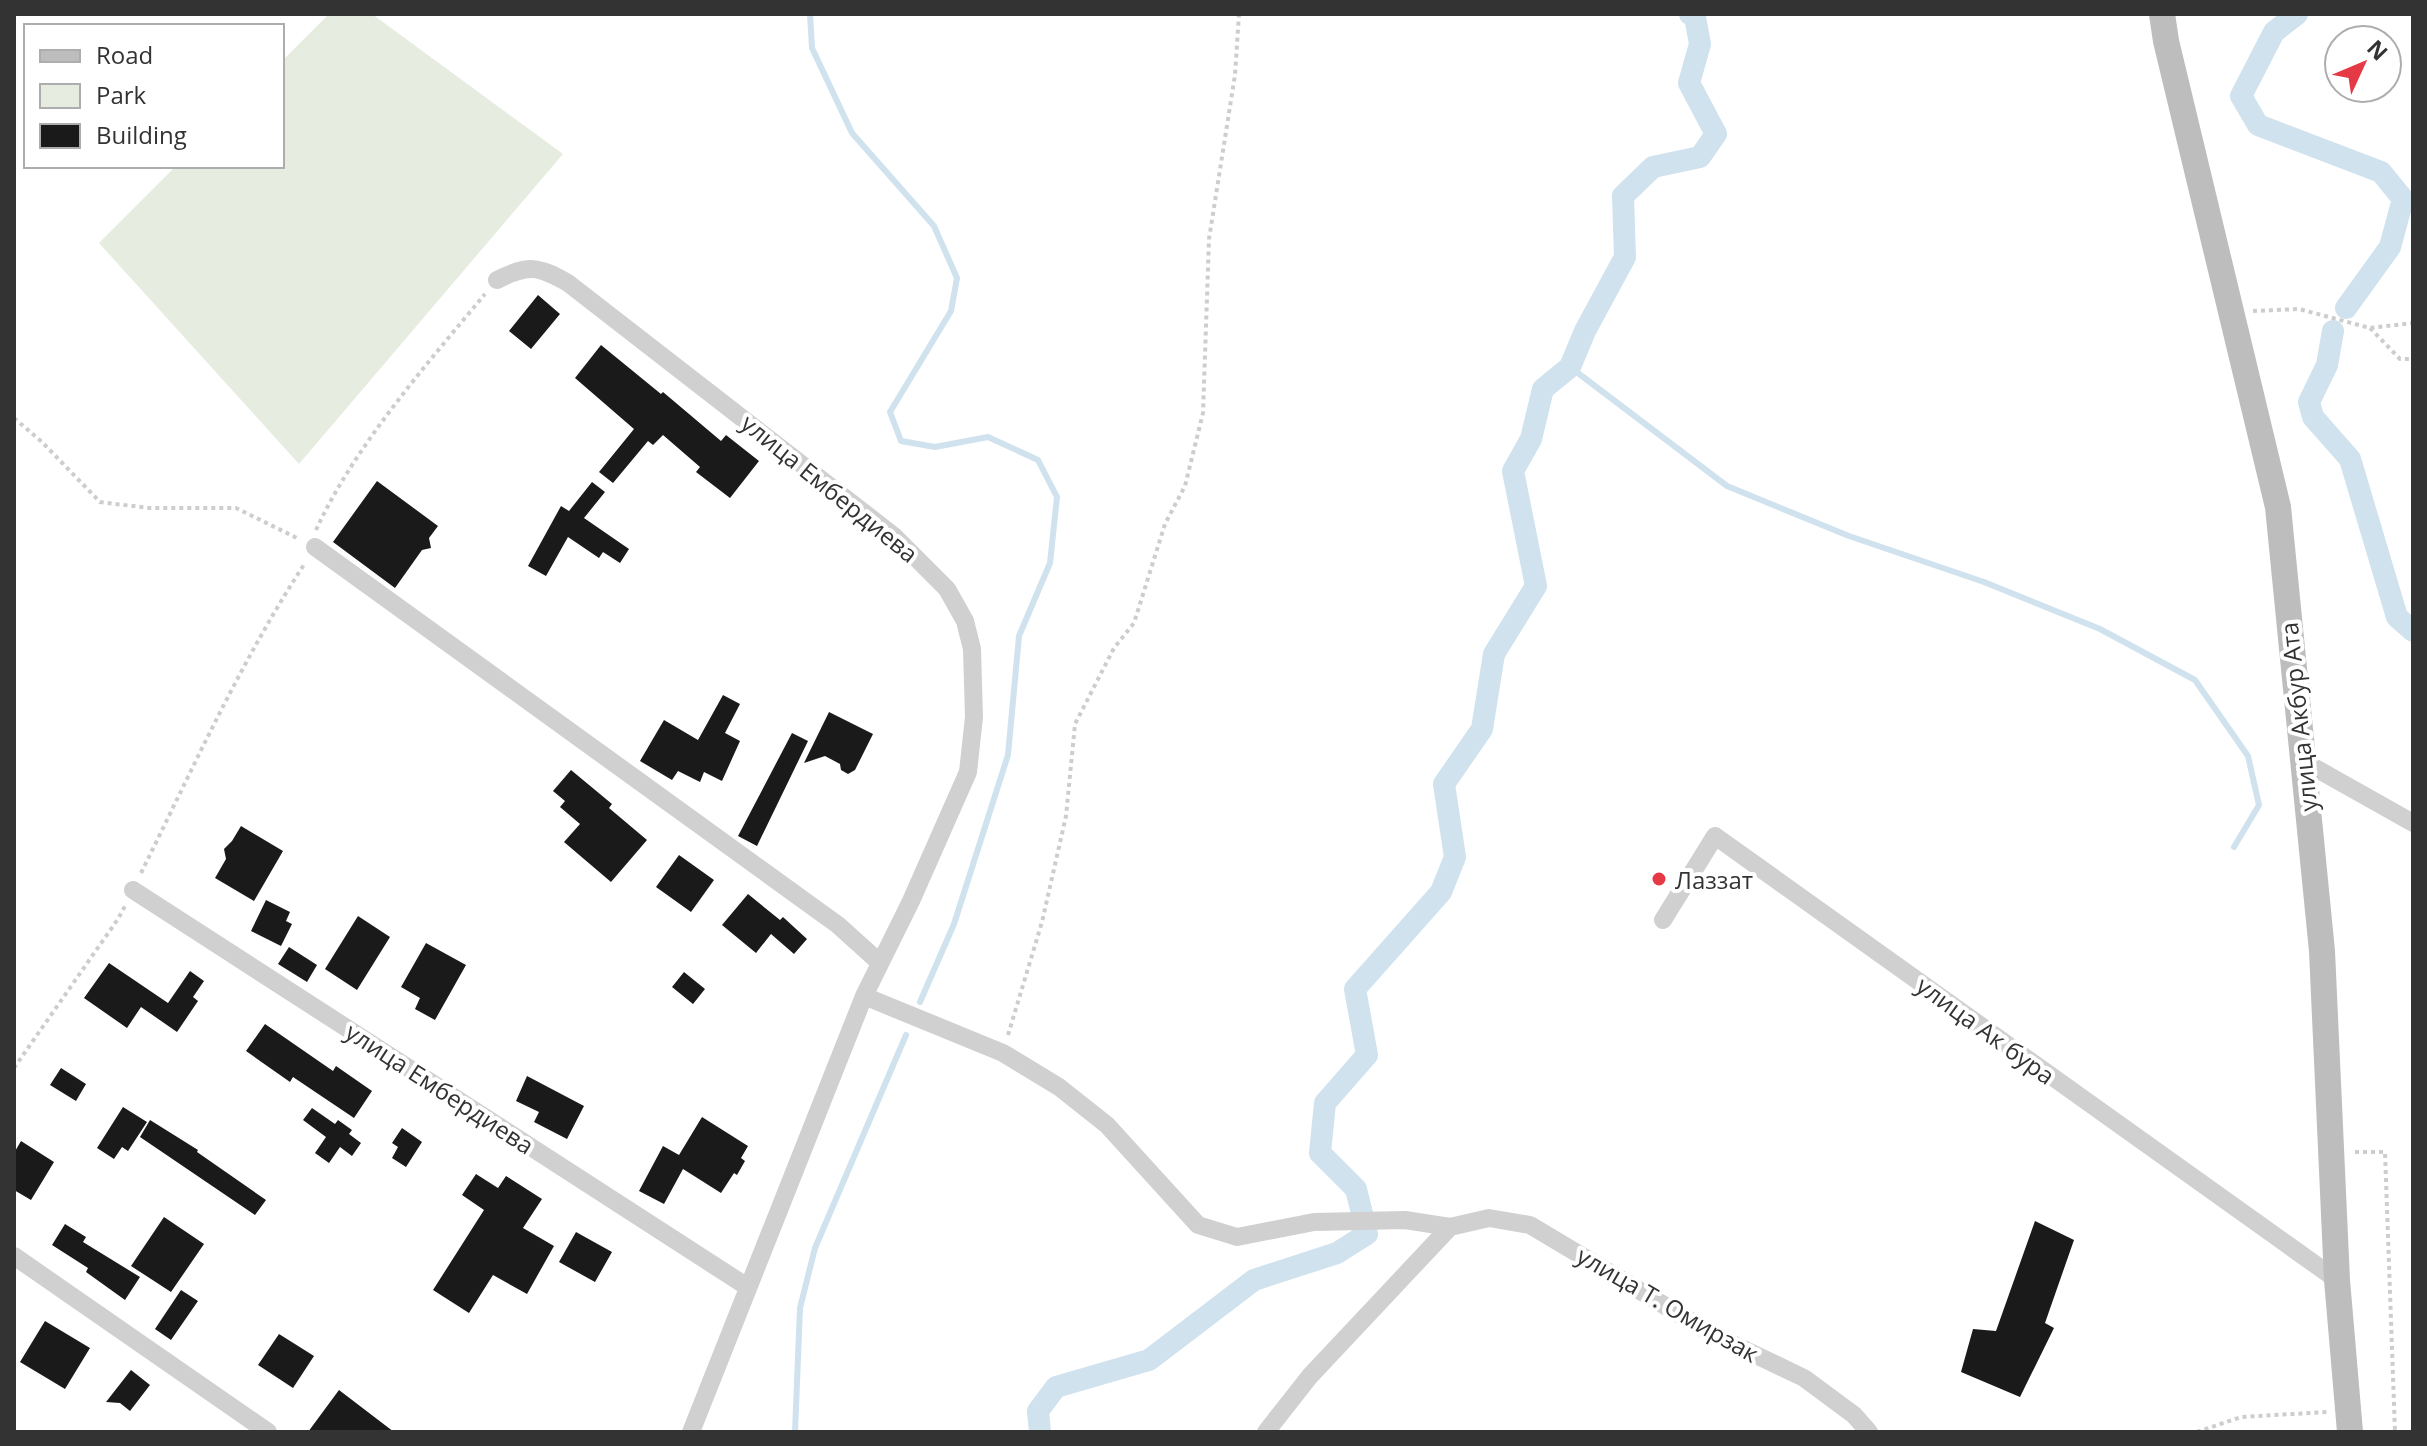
<svg xmlns="http://www.w3.org/2000/svg" width="2427" height="1446" font-family="'Open Sans',sans-serif">
<style>
.green{fill:#e6ecdf}
.lines{fill:none;stroke-linecap:round;stroke-linejoin:round}
.stream{stroke:#cfe2ee;stroke-width:6}
.canal{stroke:#cfe2ee;stroke-width:22}
.building{fill:#1a1a1a}
.path{stroke:#cdcdcd;stroke-width:4;stroke-dasharray:4 4;stroke-linecap:butt}
.street{stroke:#d0d0d0;stroke-width:18}
.secondary{stroke:#bdbdbd;stroke-width:26}
.poi-dot{fill:#e63946;stroke:#fff;stroke-width:3}
.labels{text-anchor:middle;dominant-baseline:central;stroke-width:8;stroke-linejoin:round;paint-order:stroke}
.street-label{font-size:24px;fill:#333;stroke:#fff}
.poi-label{font-size:24px;fill:#333;stroke:#fff;text-anchor:start}
</style>
<rect width="100%" height="100%" fill="#fff"/>
<path class="green" d="M329 14H372L563 154 299 464 99 243 176 166H282V61Z"/>
<g class="lines">
<path class="stream" d="M810 14 812 48 852 133 934 226 957 278 951 311 890 412 901 441 935 447 988 437 1038 460 1057 497 1050 563 1019 636 1008 755 954 924 920 1002
M1570 367 1727 486 1849 536 1984 582 2100 629 2195 680 2248 756 2259 805 2234 847
M795 1432 800 1308 815 1248 906 1035"/>
<path class="canal" d="M2297 14 2274 32 2241 96 2258 125 2381 172 2403 199 2390 247 2346 308
M2333 331 2327 365 2309 402 2313 417 2350 459 2397 617 2413 631
M1040 1432 1038 1411 1056 1387 1149 1360 1254 1280 1337 1253 1367 1234 1356 1189 1320 1153 1325 1103 1367 1055 1355 989 1441 892 1455 857 1444 784 1482 729 1494 654 1536 586 1513 471 1531 439 1543 389 1570 367 1585 331 1625 257 1623 196 1653 167 1700 157 1716 134 1689 83 1700 44 1695 17 1690 14"/>
</g>
<path class="building" d="M538 295 560 314 531 349 509 331Z
M601 345 661 394 663 392 721 441 726 435 759 461 730 498 696 472 700 467 663 435 653 445 648 441 613 483 599 472 634 429 575 378Z
M377 481 438 526 429 538 431 548 422 550 395 588 333 542Z
M592 482 605 492 584 518 629 549 620 563 603 552 599 558 568 537 546 576 528 566 561 506 569 511Z
M723 695 740 704 725 733 740 741 722 781 704 772 700 782 678 771 672 780 640 761 664 720 698 740Z
M829 712 873 734 855 770 848 774 841 770 840 764 825 756 804 763Z
M792 733 808 741 757 846 738 836Z
M571 770 612 804 609 808 647 840 611 882 564 842 580 824 560 807 565 801 553 791Z
M241 826 283 851 254 901 215 878 226 859 224 849 232 841Z
M679 855 714 880 691 912 656 887Z
M748 894 780 920 783 917 807 939 794 954 771 934 756 953 722 925Z
M266 900 290 912 286 921 292 924 281 946 251 931Z
M358 916 390 937 357 990 325 969Z
M426 943 466 965 435 1020 415 1009 420 998 401 987Z
M289 947 317 965 307 982 278 964Z
M109 963 168 1003 190 971 204 981 193 997 198 1001 177 1032 141 1007 127 1028 84 998Z
M684 972 705 989 693 1004 672 987Z
M265 1024 333 1071 336 1066 372 1091 354 1118 293 1077 290 1082 246 1051Z
M61 1068 86 1084 76 1101 50 1085Z
M527 1076 584 1106 567 1139 534 1122 539 1112 516 1101Z
M123 1107 147 1122 128 1151 122 1147 114 1159 97 1148Z
M312 1108 335 1124 338 1120 352 1130 349 1134 361 1143 352 1156 340 1147 329 1163 315 1153 326 1137 303 1120Z
M702 1117 748 1146 741 1158 745 1161 737 1175 734 1173 721 1193 683 1169 664 1204 639 1191 663 1146 679 1155Z
M150 1120 198 1150 197 1152 266 1200 255 1215 140 1137Z
M402 1128 422 1142 406 1167 392 1158 398 1147 392 1143Z
M21 1141 54 1162 31 1200 14 1190V1153Z
M476 1174 498 1188 506 1176 542 1199 523 1228 554 1246 527 1294 493 1275 469 1313 433 1290 484 1210 462 1195Z
M164 1217 204 1244 171 1292 131 1266Z
M2035 1221 2074 1240 2045 1323 2054 1328 2020 1397 1961 1372 1973 1329 1996 1331Z
M65 1224 86 1237 83 1242 140 1277 125 1300 86 1272 88 1268 52 1245Z
M576 1232 612 1252 595 1282 559 1262Z
M181 1290 198 1301 171 1340 155 1329Z
M45 1321 90 1348 65 1389 20 1362Z
M279 1334 314 1356 293 1388 258 1365Z
M131 1370 150 1385 130 1411 120 1403 106 1402Z
M339 1390 394 1432H308Z"/>
<g class="lines">
<path class="path" d="M2253 311 2299 309 2370 328 2413 323
M2370 328 2400 359H2413
M14 418 42 442 100 502 149 508H236L299 539
M316 530C354 447 426 365 485 294
M141 873C193 768 241 661 305 563
M1008 1035 1042 922 1066 816 1075 724 1114 648 1134 623 1165 524 1185 486 1203 413 1209 239 1235 75 1239 14
M14 1068 118 919 125 906
M2355 1152H2385L2395 1432
M2197 1432 2241 1417 2327 1412"/>
<path class="street" d="M497 280C528 264 538 266 568 283L894 536 947 589 965 621 972 649 974 717 968 772 911 901 864 996 691 1432
M315 547 838 925 879 962
M2301 760 2413 823
M133 890 746 1286
M1663 920 1715 836 2337 1280
M864 996 1003 1053 1059 1087 1107 1125 1198 1225 1237 1237 1314 1222 1405 1220 1450 1227 1489 1218 1530 1225 1714 1335 1804 1378 1854 1415 1869 1432
M14 1256 268 1432
M1266 1432 1310 1376 1450 1227"/>
<path class="secondary" d="M2162 14 2166 41 2278 507 2322 951 2337 1280 2350 1432"/>
</g>
<circle class="poi-dot" cx="1659" cy="879" r="8"/>
<g class="labels">
<g class="street-label">
<text transform="translate(830 488) rotate(39)">улица Ембердиева</text>
<text transform="translate(2298 717) rotate(-96)">улица Акбур Ата</text>
<text transform="translate(1986 1030) rotate(36)">улица Ак бура</text>
<text transform="translate(440 1088) rotate(33)">улица Ембердиева</text>
<text transform="translate(1668 1304) rotate(30)">улица Т. Омирзак</text>
</g>
<g class="poi-label">
<text x="1675" y="879">Лаззат</text>
</g>
</g>
<rect width="2427" height="1446" fill="none" stroke="#333333" stroke-width="32"/>
<rect x="24" y="24" width="260" height="144" fill="#ffffff" stroke="#adadad" stroke-width="2"/>
<rect x="40" y="50" width="40" height="12" fill="#bdbdbd" stroke="#adadad" stroke-width="2"/>
<text x="96" y="64" font-size="24" fill="#333333">Road</text>
<rect x="40" y="84" width="40" height="24" fill="#e6ecdf" stroke="#adadad" stroke-width="2"/>
<text x="96" y="104" font-size="24" fill="#333333">Park</text>
<rect x="40" y="124" width="40" height="24" fill="#1a1a1a" stroke="#adadad" stroke-width="2"/>
<text x="96" y="144" font-size="24" fill="#333333">Building</text>
<g transform="translate(2363 64) rotate(46)"><circle r="38" fill="#ffffff" stroke="#adadad" stroke-width="2"/>
<path d="M0-6L14 30L0 20L-14 30Z" fill="#e63946"/>
<text y="-12" font-size="22" font-weight="bold" text-anchor="middle" fill="#333333">N</text>
</g>
</svg>
